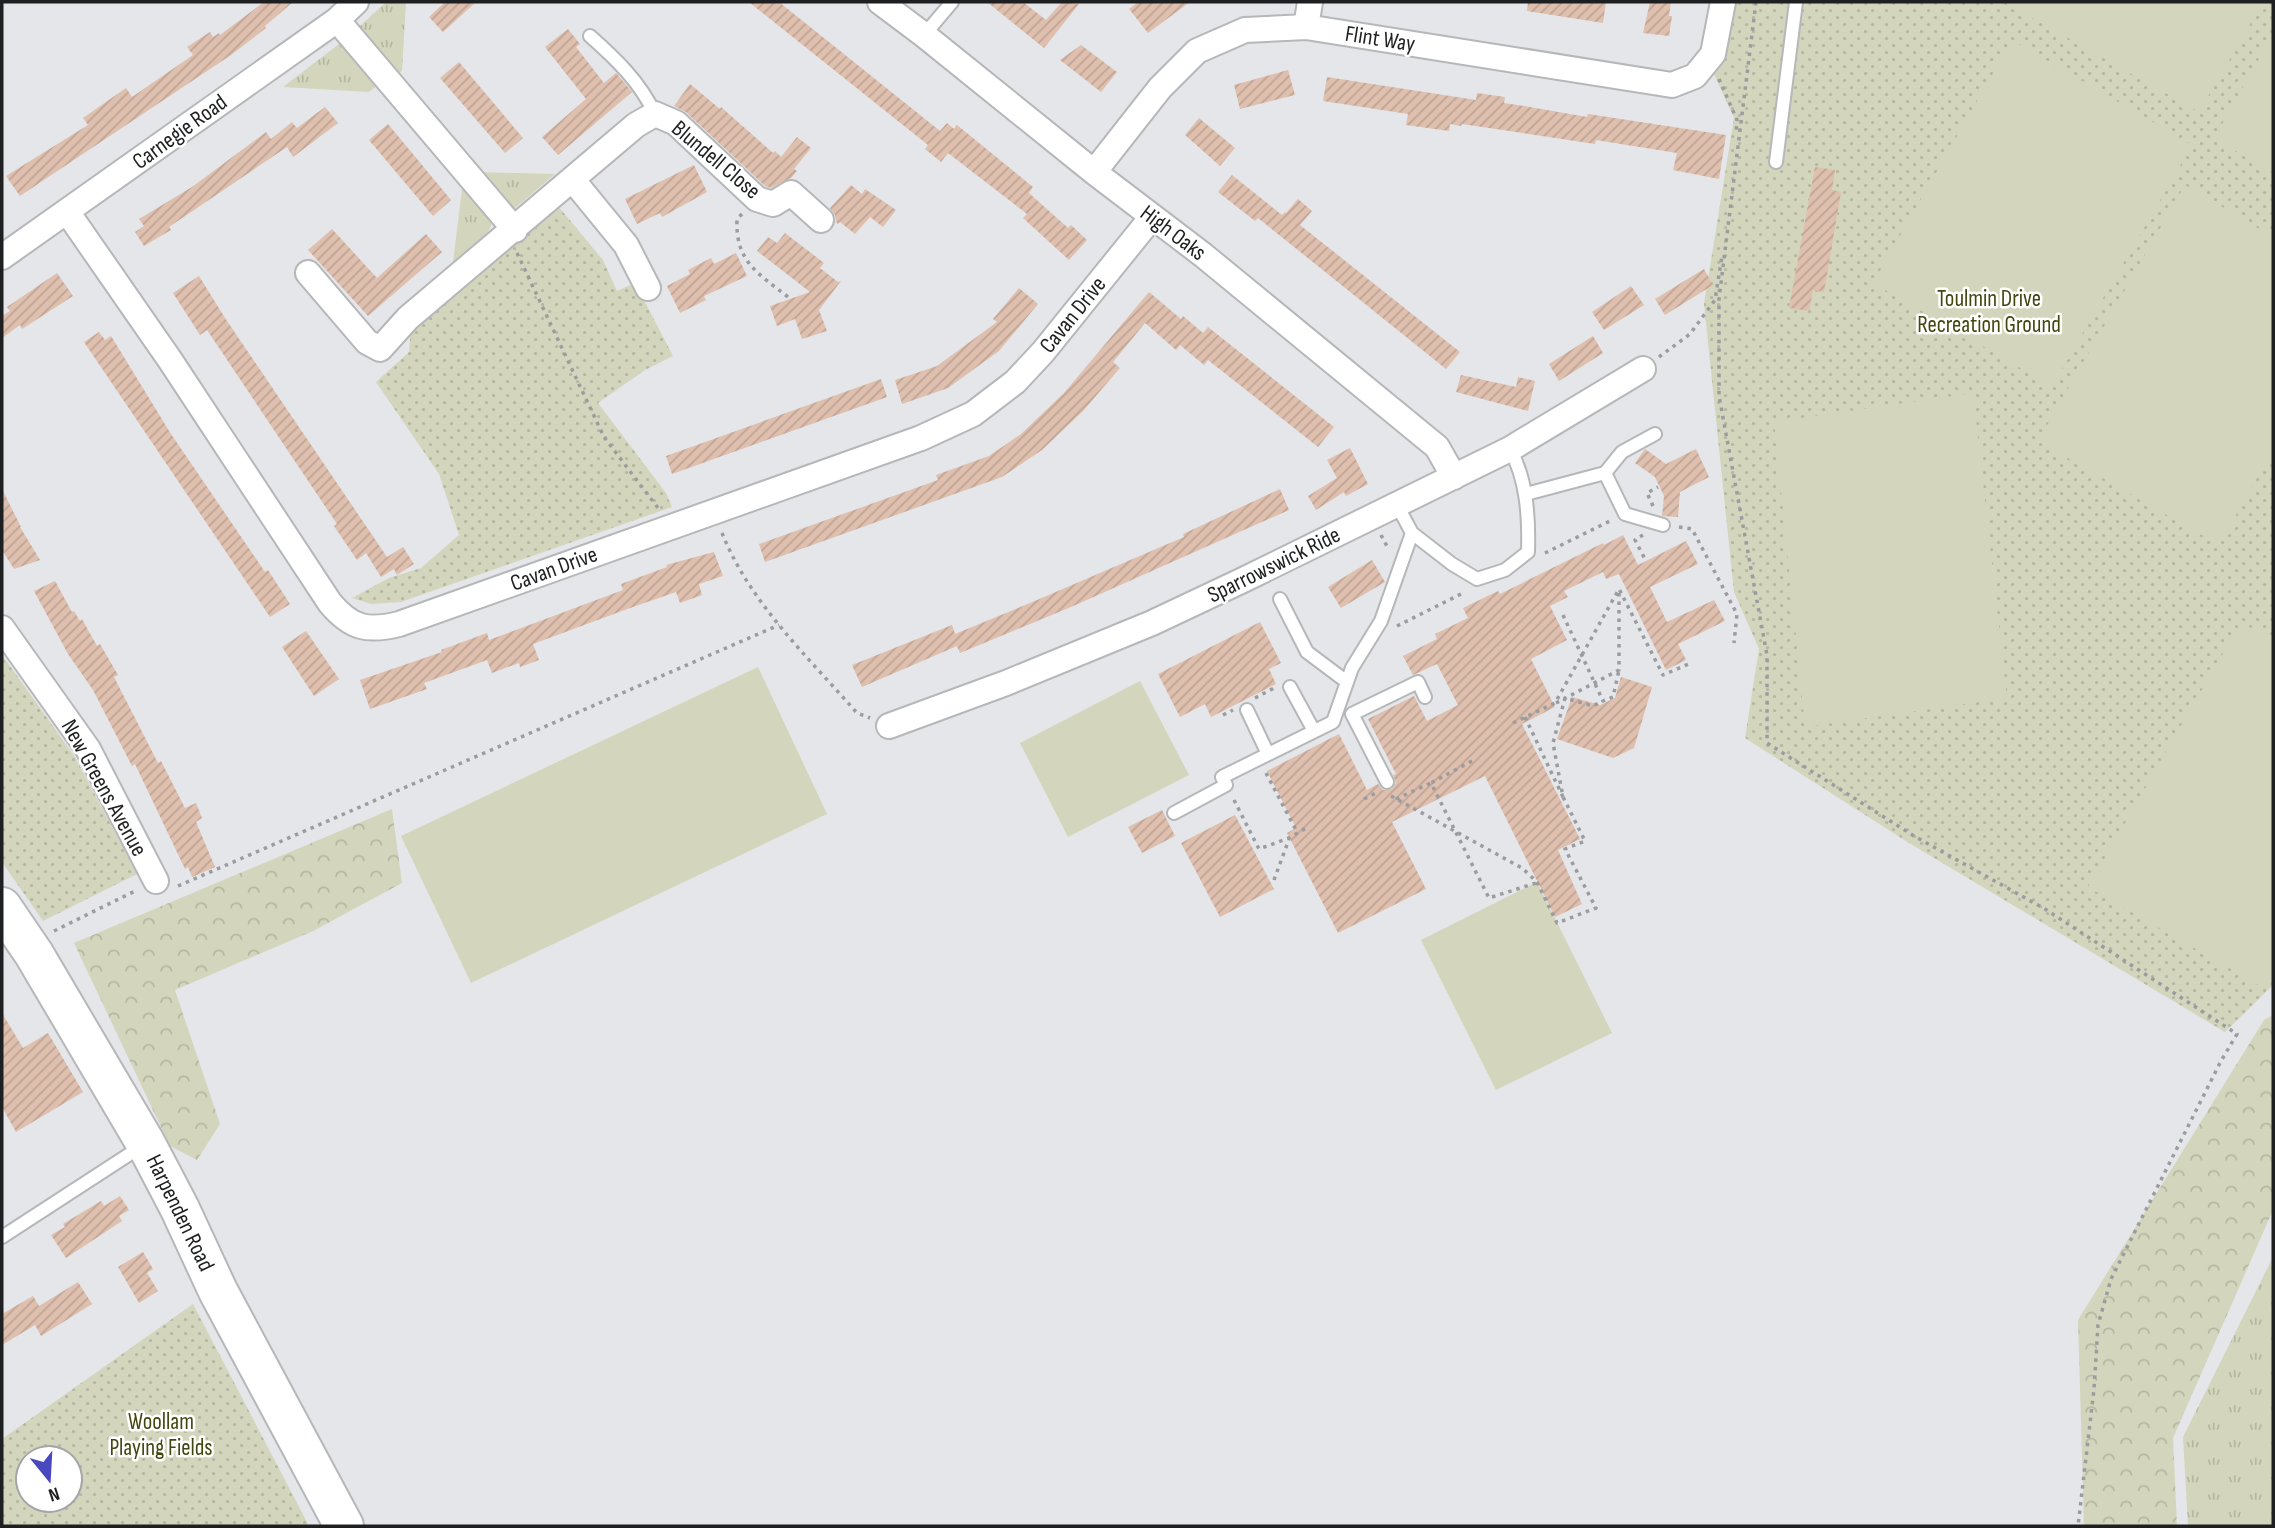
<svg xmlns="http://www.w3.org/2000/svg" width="2275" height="1528" font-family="'Sofia Sans Condensed',sans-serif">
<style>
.grass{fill:url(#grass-tufts)}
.forest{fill:url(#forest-crowns)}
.park{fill:url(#park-dots);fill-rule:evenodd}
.pitch{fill:#d3d6bc}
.building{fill:url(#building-hatch)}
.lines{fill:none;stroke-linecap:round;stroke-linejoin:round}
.lane-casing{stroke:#b5b7b9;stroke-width:16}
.street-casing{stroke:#b5b7b9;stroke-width:28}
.primary-casing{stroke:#b5b7b9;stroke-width:42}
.path{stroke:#9b9c9f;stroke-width:3.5;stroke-dasharray:3.5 5;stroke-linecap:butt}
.lane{stroke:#fff;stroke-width:12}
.street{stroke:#fff;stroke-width:24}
.primary{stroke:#fff;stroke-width:38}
.labels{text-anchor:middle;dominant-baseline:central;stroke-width:5;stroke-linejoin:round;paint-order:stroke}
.street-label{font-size:23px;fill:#1e1f20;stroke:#fff}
.park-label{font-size:23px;fill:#444610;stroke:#fff}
</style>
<defs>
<pattern id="grass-tufts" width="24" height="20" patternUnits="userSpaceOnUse" patternTransform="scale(1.75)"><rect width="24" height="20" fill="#d3d6bc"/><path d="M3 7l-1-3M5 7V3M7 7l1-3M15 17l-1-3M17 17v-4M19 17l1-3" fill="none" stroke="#b5b7a1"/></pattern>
<pattern id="forest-crowns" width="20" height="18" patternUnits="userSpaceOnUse" patternTransform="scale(1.75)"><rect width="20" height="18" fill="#d3d6bc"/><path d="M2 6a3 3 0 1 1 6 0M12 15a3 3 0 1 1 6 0" fill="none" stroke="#b5b7a1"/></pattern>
<pattern id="park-dots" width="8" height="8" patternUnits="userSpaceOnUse" patternTransform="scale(1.75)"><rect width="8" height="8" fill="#d3d6bc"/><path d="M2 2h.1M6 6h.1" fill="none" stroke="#b5b7a1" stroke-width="1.8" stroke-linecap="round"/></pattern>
<pattern id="building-hatch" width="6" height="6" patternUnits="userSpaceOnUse" patternTransform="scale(1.75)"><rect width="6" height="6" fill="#dfbfae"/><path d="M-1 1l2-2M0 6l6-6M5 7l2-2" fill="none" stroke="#bfa495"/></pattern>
</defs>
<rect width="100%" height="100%" fill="#e4e6e9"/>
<path class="grass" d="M386 2H406L402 71 393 76 362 36 360 26Z
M339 44 345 45 379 84 369 92 283 87Z
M474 172 555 174 515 208 508 207Z
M463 181 491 218V226L488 232 453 262Z
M2273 1257V1526H2188L2183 1437Z"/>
<path class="forest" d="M392 809 402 883 313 931 175 990 220 1124 197 1160 170 1146 74 943Z
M2273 1015V1210L2173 1438 2177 1526H2084L2078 1320 2264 1020Z"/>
<path class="park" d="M1727 2H2273V985L2225 1032 1909 843 1745 738 1759 649 1734 592 1704 304 1734 118 1714 74Z
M558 206 603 260 617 291 635 283 673 356 645 370 598 403 666 493 672 507 401 602 371 604 352 598 389 578 421 568 459 535 439 474 376 382 409 352 411 327Z
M2 655 75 757 137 874 43 921 2 862Z
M193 1304 309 1526H2V1439ZM70 1458V1500H28V1458Z"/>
<path class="pitch" d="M2004 2H2263L2199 112Z
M2273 34V173L2214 138Z
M2012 40 2192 145 2052 386 1873 283Z
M2185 185 2273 237V450L2219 545 2038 441Z
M1973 393 2007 698 1805 727 1774 422Z
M2241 622 2273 641V980L2267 990 2088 887Z
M758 667 827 814 471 983 401 836Z
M1140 681 1189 775 1068 837 1020 743Z
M1537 882 1612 1033 1496 1090 1421 940Z"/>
<path class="building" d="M264 2H293L265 26 266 28 231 55 20 196 6 176 88 125 83 118 126 88 132 97 193 55 187 47 210 32 213 37 219 33 220 35Z
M445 2H476L443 32 429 17Z
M749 2H779L940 131 947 123 954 129 957 125 1033 187 1029 193 1068 228 1071 225 1087 240 1069 260 1023 218 1027 214 948 153 941 162 925 149 928 145Z
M987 2H1023L1046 20 1062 2 1079 4 1044 48Z
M1138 2H1190L1148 33 1129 9Z
M1528 2H1606L1603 23 1527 11Z
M1650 2H1671L1669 16H1672L1669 36 1643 33Z
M568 29 580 44 576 47 604 83 616 73 632 92 558 155 542 137 586 99 545 47Z
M1081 45 1117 72 1101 92 1060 60Z
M459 62 523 138 505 153 440 78Z
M1288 70 1295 95 1240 109 1234 85Z
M1327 77 1476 100 1477 93 1505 97 1504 103 1524 106 1587 117 1588 114 1726 135 1719 179 1673 170 1677 153 1596 140 1595 144 1462 124 1461 126 1450 124 1449 131 1406 125 1408 114 1323 101Z
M690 84 720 109 721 107 773 153 775 151 781 157 797 137 811 148 794 169 797 171 791 178 771 188 765 186 686 112 674 106Z
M325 107 338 123 293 157 287 147 169 227 171 230 144 246 135 232 144 226 139 219 192 187 266 132 271 139 292 122 297 128Z
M1199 118 1235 148 1220 166 1185 135Z
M388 124 451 200 433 216 369 140Z
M694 165 707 192 662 217 660 213 637 224 625 199Z
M1815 167 1835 170 1832 190 1841 192 1824 292 1813 290 1809 311 1789 308Z
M1232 175 1282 215 1285 212 1286 213 1298 199 1312 211 1300 225 1460 352 1446 369 1258 218 1255 221 1218 192Z
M851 185 862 194 865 189 896 210 883 227 870 217 855 234 840 222 838 224 836 222 835 215 830 208Z
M332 229 377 278 426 234 442 252 368 316 308 250Z
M785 233 824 263 820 268 838 282 841 281 819 310 827 331 802 339 795 319 777 326 770 306 810 292 757 251 768 237 777 243Z
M736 253 747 276 704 296 706 300 680 313 667 286 690 274 688 270 711 258 714 264Z
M1704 269 1713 285 1665 315 1655 299Z
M57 273 73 296 22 329 20 325 2 338V316L10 311 7 307Z
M199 276 225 318 387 557 403 547 414 564 397 575 394 569 381 577 366 553 357 560 334 526 337 524 207 330 200 335 173 293Z
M1631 286 1644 305 1604 330 1592 312Z
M1019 288 1038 304 999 351 948 388 902 404 895 380 937 366 997 322 993 319Z
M1149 292 1181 319 1183 316 1203 333 1208 327 1334 427 1318 447 1208 360 1204 365 1180 345 1176 350 1145 323 1113 362 1120 368 1083 411 1042 450 1002 477 765 562 759 544 938 480 936 475 989 456 1021 434 1064 393Z
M99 332 105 340 111 336 171 434 265 572 268 570 290 604 270 617 84 342Z
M1593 336 1603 353 1559 381 1549 364Z
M1461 375 1516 387 1518 377 1535 381 1528 411 1456 392Z
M881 379 887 397 672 474 666 456Z
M1350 448 1368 484 1346 496 1344 492 1316 510 1308 496 1337 478 1327 460Z
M1645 449 1666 464 1696 449 1709 477 1680 492 1678 517 1662 516 1664 496 1655 477 1635 463Z
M2 489 21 527H20L40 560 14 569 2 550Z
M1280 489 1289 510 1071 607 960 653 957 646 862 687 852 665 952 625 955 634 1030 603 1184 537 1183 534Z
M1623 535 1638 565 1686 541 1698 564 1650 587 1667 622 1714 600 1725 621 1678 644 1686 660 1666 670 1619 574 1606 579 1603 572 1564 591 1568 597 1550 606 1567 640 1531 659 1555 707 1522 724 1580 839 1558 850 1582 904 1555 917 1485 776 1392 822 1426 889 1338 933 1287 833 1296 828 1267 771 1339 734 1367 790 1378 784 1383 790 1392 789 1396 783 1393 775 1396 774 1368 719 1414 696 1427 721 1458 705 1437 664 1413 675 1403 656 1437 639 1435 634 1468 618 1463 608 1498 591 1500 594 1603 543 1604 545Z
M714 552 723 576 699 584 702 595 680 603 676 592 630 608 533 644 539 660 520 667 519 663 492 673 487 660 424 683 427 689 370 709 360 680 442 652 441 650 487 633 489 640 623 590 621 584 667 567 666 565Z
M1372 560 1385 582 1341 608 1328 587Z
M55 581 72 612 74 611 80 621 82 619 97 646 100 644 118 675 114 677 158 763 161 761 185 808 196 803 202 818 196 822 215 867 192 877 188 867 185 869 135 764 132 766 93 690 68 654 34 591Z
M1260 622 1281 663 1269 669 1276 684 1211 717 1205 704 1180 717 1158 674Z
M306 631 339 679 314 696 282 647Z
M1621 677 1652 687 1634 748 1613 758 1557 739 1572 697 1600 705 1615 698Z
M1162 810 1175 836 1142 853 1128 827Z
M1235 815 1274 889 1220 917 1181 843Z
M2 1013 23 1048 48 1033 83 1092 16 1132 2 1107Z
M120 1196 129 1210 119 1216 122 1221 66 1258 51 1235 65 1227 63 1224 101 1201 104 1206Z
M143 1252 153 1269 147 1273 158 1291 139 1303 118 1267Z
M78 1282 92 1304 41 1336 35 1325 2 1345V1314L33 1296 39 1306Z"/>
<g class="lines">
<defs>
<path id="lane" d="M924 35 952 2
M590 36C616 59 640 82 655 114
M1776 162 1796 2
M1655 434 1622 452 1605 473 1625 514 1663 525
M1526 494 1605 473
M1397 505 1412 533 1452 564 1477 579 1505 570 1528 552C1529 517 1527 480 1510 449
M1280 599 1307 652 1347 682
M1290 687 1314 731
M1247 710 1268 754
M1387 782 1352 714 1418 682 1425 697
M1174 813 1226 785 1222 777 1333 722 1352 668 1381 621 1412 533
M2 1237 142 1146"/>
<path id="street" d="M880 2 924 35 1094 172 1203 255 1437 447 1454 477
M337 20 515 230
M1306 27 1310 2
M1094 172 1160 88 1197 51 1245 30 1306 27 1672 85 1695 76 1713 54 1723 2
M572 179 626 245 648 288
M68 213 170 360 330 603C351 628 367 632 399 624L921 438 973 414 1015 382 1043 352 1152 217
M2 257 337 20 356 2
M308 273 367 342 380 349 408 318 636 125 655 114 676 123 757 199 773 204 791 193 821 220
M2 628 88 749 156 881
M889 726 1006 683 1152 623 1241 581 1510 449 1643 369"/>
<path id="primary" d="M2 907 34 954 146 1144 180 1209 218 1291 344 1526"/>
</defs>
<use href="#lane" class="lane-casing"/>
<use href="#street" class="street-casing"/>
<use href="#primary" class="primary-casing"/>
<path class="path" d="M1756 2 1719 299V396L1767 655V743L1914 836 2045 909 2237 1034 2221 1061 2111 1279 2098 1325 2094 1389 2078 1526
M1719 79 1737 120 1736 134
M742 214 737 219C735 262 759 274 788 297
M517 253 604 437 658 508
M1659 357 1690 334 1715 300 1722 256
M1653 506 1647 493 1658 487
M1679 527 1692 529 1737 614 1734 643
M722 533C750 603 808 657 857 713L870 718
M1381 535 1389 550
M1643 535 1635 540 1646 561
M1545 553 1610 521
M1563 615 1603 701 1613 697 1619 670
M1397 626 1465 592
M1255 698 1276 687
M1556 703 1619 670V592
M1223 715 1233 710
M1525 717 1563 797 1553 743 1565 698 1593 706 1603 701
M1513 723 1555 703 1619 589 1663 675 1691 663
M1472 761 1431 783 1489 898 1536 883
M1266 773 1297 832
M1391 796 1522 868 1537 882 1557 923 1596 908 1565 849 1585 841 1563 797
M1364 799 1376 793
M1396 799 1431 783
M1234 800 1259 849 1289 838 1308 827
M1274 880 1289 839
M178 886 779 625
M54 931 135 891"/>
<use href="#lane" class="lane"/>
<use href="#street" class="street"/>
<use href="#primary" class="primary"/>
</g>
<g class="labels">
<g class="street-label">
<text transform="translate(1380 39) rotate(9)">Flint Way</text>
<text transform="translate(180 132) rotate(-36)">Carnegie Road</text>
<text transform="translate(716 160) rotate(40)">Blundell Close</text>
<text transform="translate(1173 233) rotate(37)">High Oaks</text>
<text transform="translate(1073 315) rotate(-51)">Cavan Drive</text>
<text transform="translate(1274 565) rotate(-26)">Sparrowswick Ride</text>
<text transform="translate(554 569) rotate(-20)">Cavan Drive</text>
<text transform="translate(104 788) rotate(61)">New Greens Avenue</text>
<text transform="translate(180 1213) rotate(64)">Harpenden Road</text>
</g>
<g class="park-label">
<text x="1989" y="299">Toulmin Drive<tspan x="1989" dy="26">Recreation Ground</tspan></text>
<text x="161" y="1422">Woollam<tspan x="161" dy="26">Playing Fields</tspan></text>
</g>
</g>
<rect width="2275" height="1528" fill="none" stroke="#1e1f20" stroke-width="7"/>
<g transform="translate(49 1479) rotate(162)"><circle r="33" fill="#ffffff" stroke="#a5a5a6" stroke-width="2"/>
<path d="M0-5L12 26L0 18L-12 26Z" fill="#4948be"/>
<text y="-10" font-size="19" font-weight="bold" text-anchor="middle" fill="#1e1f20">N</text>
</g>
</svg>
